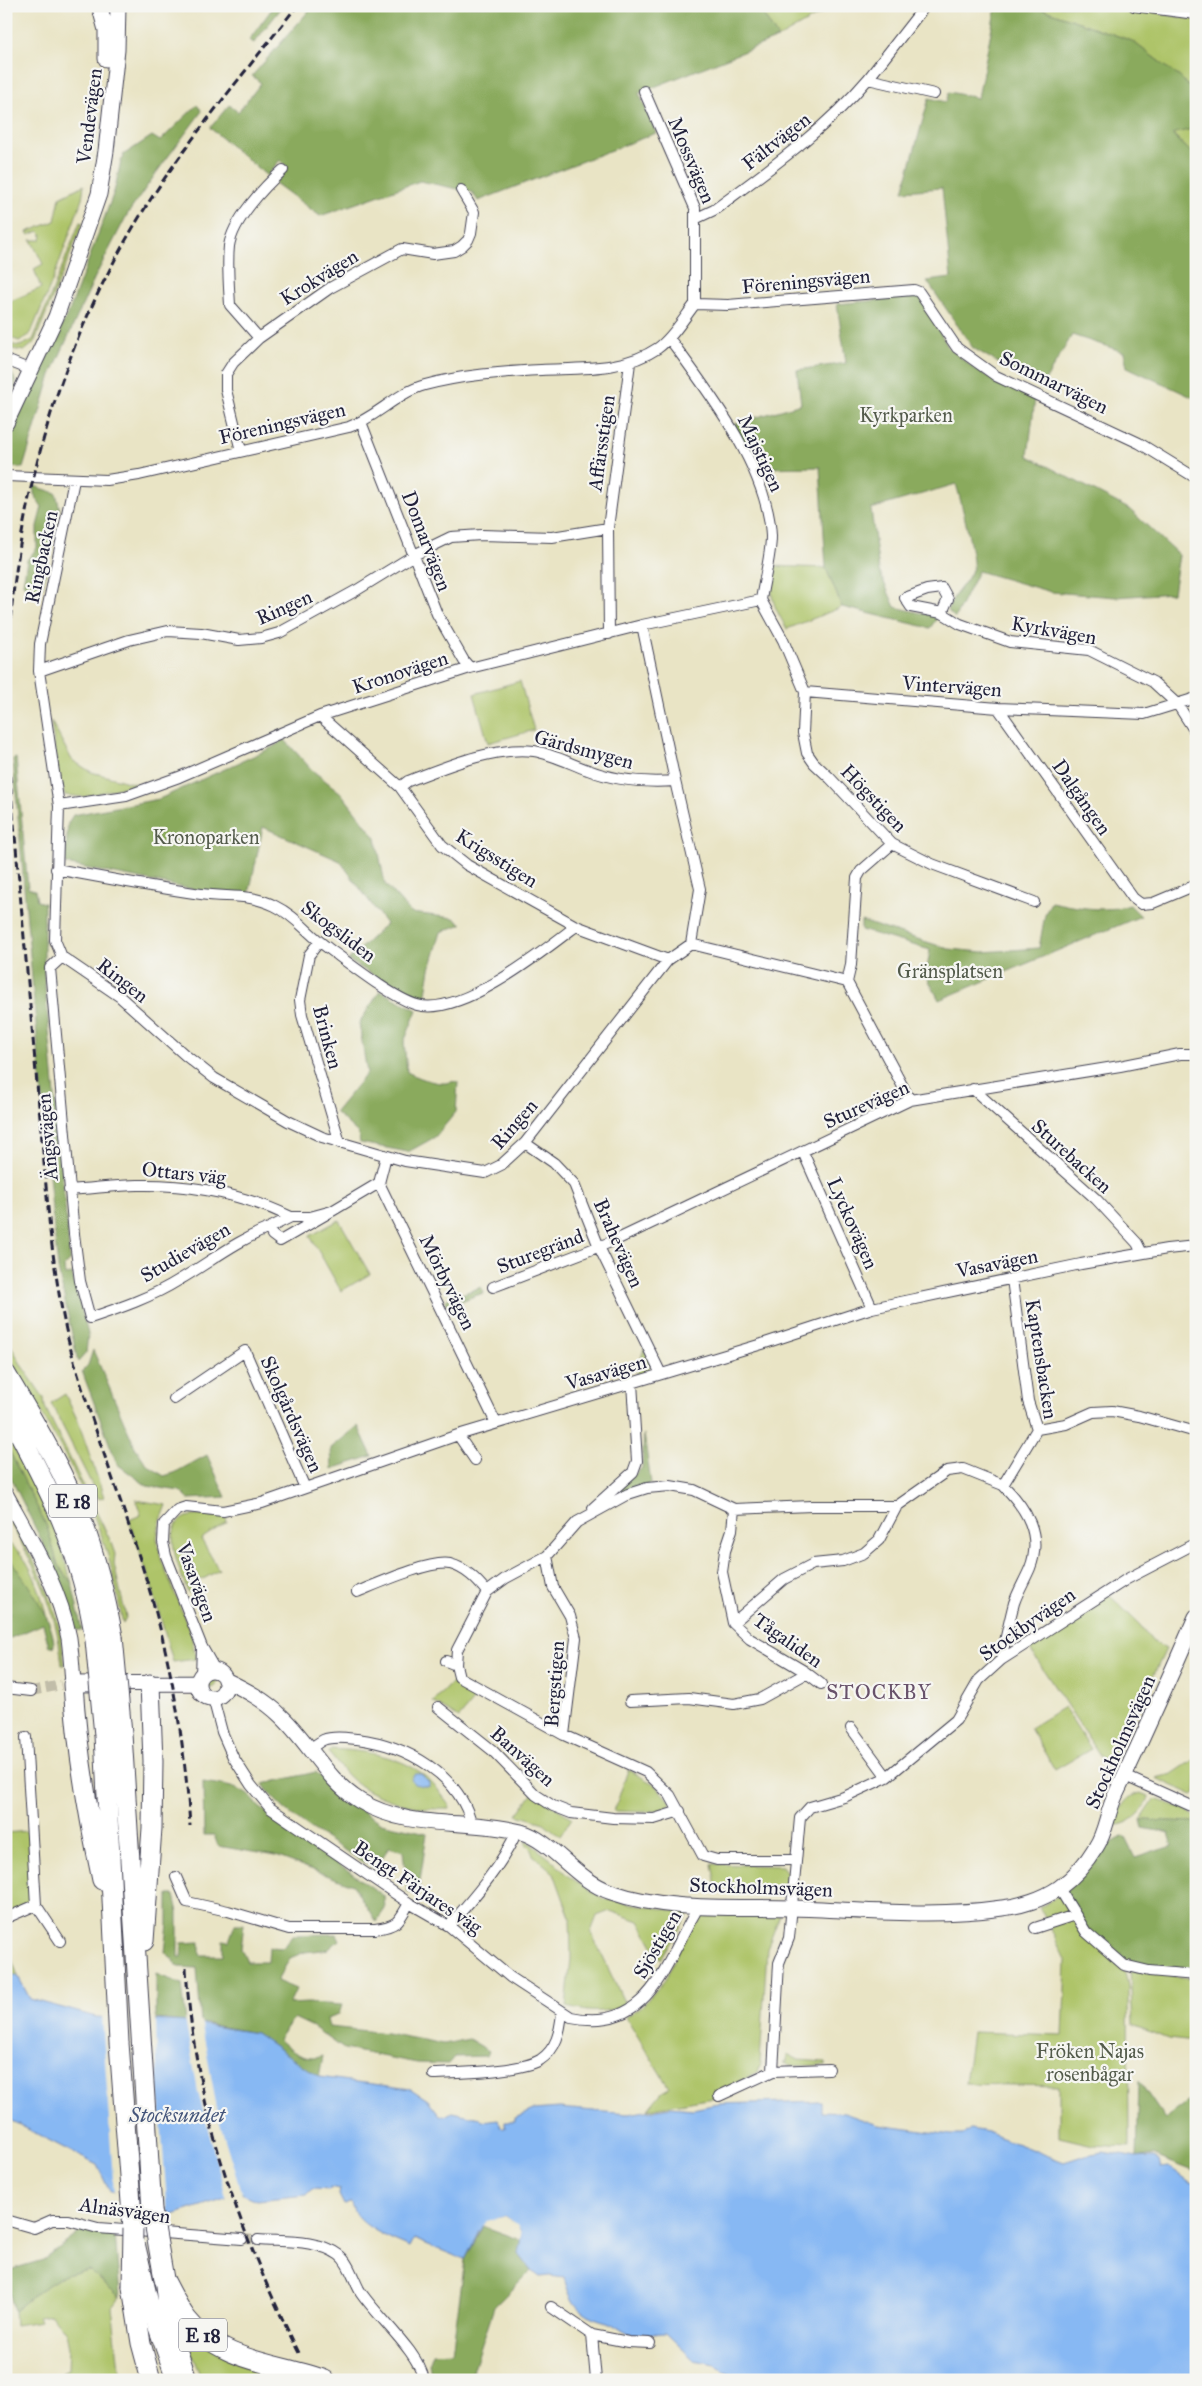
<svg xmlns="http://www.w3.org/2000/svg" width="1202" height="2386" font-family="'IM FELL Great Primer',serif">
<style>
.green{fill:#aec469;stroke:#687352}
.forest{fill:#8aaa5d;stroke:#56664c}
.water{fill:#87b8f3;stroke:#546d97}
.pier{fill:#e9e4c5}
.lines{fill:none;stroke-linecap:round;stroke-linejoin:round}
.street-tunnel{stroke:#c1bda9;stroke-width:10;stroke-dasharray:10 5;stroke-linecap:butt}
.street-casing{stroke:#403f50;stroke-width:12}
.secondary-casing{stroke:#403f50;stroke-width:17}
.primary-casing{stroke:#403f50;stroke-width:18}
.highway-casing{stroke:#403f50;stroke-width:21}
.street{stroke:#fff;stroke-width:10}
.secondary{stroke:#fff;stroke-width:15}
.primary{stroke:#fff;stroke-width:16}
.highway{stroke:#fff;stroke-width:19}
.rail{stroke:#22223b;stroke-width:3;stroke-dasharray:8 4;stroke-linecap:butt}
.primary-bridge-casing{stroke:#403f50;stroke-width:18;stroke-linecap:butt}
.highway-bridge-casing{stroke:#403f50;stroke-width:21;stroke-linecap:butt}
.primary-bridge{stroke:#fff;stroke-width:16}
.highway-bridge{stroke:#fff;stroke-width:19}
.labels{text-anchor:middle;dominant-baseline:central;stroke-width:4.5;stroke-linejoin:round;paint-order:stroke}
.shield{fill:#f6f6f2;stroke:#626272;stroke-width:1}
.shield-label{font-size:19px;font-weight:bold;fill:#22223b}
.street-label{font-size:20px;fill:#22223b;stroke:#f6f6f2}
.park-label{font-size:20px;fill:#535b4b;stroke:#f6f6f2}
.neighbourhood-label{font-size:21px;letter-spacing:1px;fill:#68526a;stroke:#f6f6f2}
.water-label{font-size:21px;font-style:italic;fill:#45567b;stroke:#f6f6f2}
</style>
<rect width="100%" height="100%" fill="#f6f6f2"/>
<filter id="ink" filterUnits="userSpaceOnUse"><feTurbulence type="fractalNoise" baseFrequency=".02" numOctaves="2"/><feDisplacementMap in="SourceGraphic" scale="10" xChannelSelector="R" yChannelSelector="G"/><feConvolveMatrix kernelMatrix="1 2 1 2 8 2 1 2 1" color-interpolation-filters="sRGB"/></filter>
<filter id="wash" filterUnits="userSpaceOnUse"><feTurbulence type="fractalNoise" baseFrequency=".0096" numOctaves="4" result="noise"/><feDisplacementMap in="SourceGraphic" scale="20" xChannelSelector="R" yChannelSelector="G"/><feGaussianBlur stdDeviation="1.12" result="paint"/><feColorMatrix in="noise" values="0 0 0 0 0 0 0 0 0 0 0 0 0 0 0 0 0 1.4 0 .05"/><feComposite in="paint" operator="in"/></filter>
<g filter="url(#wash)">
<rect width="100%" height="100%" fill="#e9e4c5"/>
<path class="green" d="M758 6H834L778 38Z
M1034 6H1118L1196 20V94L1181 78 1132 41Z
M1196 128V154L1192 153 1172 133Z
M84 185 82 199 54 277 33 328 28 336 19 341 6 336V303L41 288 34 269 43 264 31 240H41L42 235 39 231 29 235 27 232 55 221 60 197Z
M80 222 83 223 34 343 24 351 6 348V344L20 346 33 340Z
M773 566 826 568 842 607 787 629C771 602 770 597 773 566Z
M520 681 534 730 488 743 474 694Z
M51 721 72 760 91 772 136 784 83 797 65 795 59 782Z
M339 1220 370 1274 341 1291 310 1236Z
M6 1336 22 1366 44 1398 45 1407 110 1540 115 1554 114 1564 126 1617 123 1624C117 1594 112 1564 101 1535 78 1470 40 1412 6 1352Z
M644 1348 650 1363 649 1371 636 1376Z
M65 1394 78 1421 104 1497 99 1499 51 1403Z
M6 1433 53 1523 72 1583 58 1565 47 1527 6 1444Z
M136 1500 167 1505 160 1523 157 1538 161 1559 191 1634 196 1659 173 1662 151 1584 129 1520 141 1515Z
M6 1510C27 1549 51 1587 60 1631 63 1642 63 1654 65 1665H62C56 1603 36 1570 7 1517Z
M207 1515 226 1518 227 1522 201 1539 219 1570 205 1578 189 1583 192 1592 188 1593C182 1575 160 1530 184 1518 189 1515 200 1516 207 1515Z
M6 1542C31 1555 41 1593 47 1619L6 1553Z
M1108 1594 1140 1625 1152 1641 1166 1649 1109 1769 1029 1648Z
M205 1682a6 6 0 1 1 12 0a6 6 0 1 1-12 0Z
M456 1678 477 1696 459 1718 433 1702Z
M1064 1707 1091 1749 1055 1770 1030 1728Z
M331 1749C365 1751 399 1755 427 1777 435 1784 442 1796 449 1804L450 1809C418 1811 371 1799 348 1776 341 1769 335 1760 328 1752Z
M1196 1758V1793L1193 1795 1156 1778 1172 1774Z
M628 1770 654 1784 671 1803 666 1809 645 1812 614 1811Z
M533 1793 572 1818 560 1836 544 1823 517 1815Z
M1140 1793 1149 1796C1147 1810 1129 1826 1115 1825 1120 1810 1123 1797 1140 1793Z
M1155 1799 1182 1808 1196 1817V1822L1141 1820Z
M28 1831 32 1899 26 1907 6 1915V1833Z
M527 1841 553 1861 568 1876 604 1899 689 1913 661 1960 639 1921 610 1911 597 1916 591 1932 626 2006C602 2013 591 2013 566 2007L571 1958 570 1917 554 1873 533 1855 530 1848 525 1843Z
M712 1864 782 1866 788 1874 781 1890 766 1892 716 1886Z
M1064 1892 1125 1973 1128 1985 1129 2147 1093 2145 1059 2137V2086L965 2084 972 2032 1063 2035 1066 1962 1043 1913 1039 1908Z
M713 1912H781L767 1949 760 2063 757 2072 714 2098 648 2109 662 2092 669 2088 626 2017 642 2006 665 1980 680 1947 700 1915Z
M6 1944 18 1976 6 1973Z
M1130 1970 1196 1979 1195 2042 1168 2039 1133 2025Z
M787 2054 799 2060 825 2062V2065L790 2066 783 2062H787Z
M89 2270 120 2297 112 2307 119 2368 124 2380H85L60 2373 68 2369 69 2348 66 2333 51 2314 38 2316 40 2321 15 2325 14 2311 40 2290 64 2275Z
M182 2324 301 2380H202L181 2328Z"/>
<path class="forest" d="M274 6H283L254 43 249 40Z
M313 6H758L778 38 639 93 656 133 478 201 472 192 420 181 320 216 275 183 288 168 280 160 267 176 210 128 229 105 238 112 261 83 252 76Z
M996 6H1034L1132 41 1181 78 1196 94V128L1172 134 1192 153 1196 154V399L1127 367 1124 352 1072 335 1041 388 973 348 927 281 951 278 942 188 903 191 929 98 946 102 949 92 978 98Z
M197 105 202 111 159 169 127 215 95 277 51 375 23 468 6 467V441L70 309 114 192 121 161 124 157 123 155 152 136 160 141Z
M920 296 948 347 977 371 1035 399 1028 456 1129 509 1179 555 1173 593 1116 597 1051 592 978 571 955 618 948 611C951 594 968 584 973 567 975 559 960 496 956 484L871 509 879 571 895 607 938 617 930 628 842 607 826 568 820 467 756 468 734 424 801 404 797 370 846 363 837 304Z
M6 369C22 379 13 394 6 407Z
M34 486 56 493 60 510 42 588 29 587 23 584 27 560 37 548V526L42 507 34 494Z
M284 739 312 770 341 793 376 838 385 884 411 913 454 918 462 924 441 932 430 969 425 999 400 991 348 960 386 924 340 861 263 827 249 894 211 893 65 864 68 823 73 815 159 799 273 747Z
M16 758 28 888 35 890 37 901 44 903V975L70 1261 64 1267 65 1275 72 1274 88 1334 86 1353 78 1362 58 1269 52 1209 13 759Z
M1051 902C1076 907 1104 913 1130 905L1141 916 939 1000 926 975 930 950 861 930V921L949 949 983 952 1039 948 1045 914Z
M380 991 417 1010 404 1042 407 1072C417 1077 434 1084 446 1083 451 1082 453 1081 458 1082L456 1112 435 1137 408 1152 360 1143 358 1133 335 1112 367 1073 359 1023Z
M481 1287 483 1293 447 1306 445 1300Z
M93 1350 135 1447 147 1465 164 1476 174 1473 207 1455 226 1497 188 1499 180 1491 147 1486 117 1464 82 1371 88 1365Z
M358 1426 372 1456 332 1469 331 1448Z
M644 1434 651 1483 592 1512 642 1468Z
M6 1444 47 1527 58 1565 72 1583 82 1630H76L55 1568 6 1468Z
M6 1553C22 1577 54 1617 54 1646L49 1647 43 1624 6 1640V1616L10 1614 6 1607Z
M316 1772 344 1799 381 1823 427 1833 418 1895 407 1891 403 1851 389 1847 375 1869C341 1847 283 1818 263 1784Z
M203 1782C227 1786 245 1786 259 1807L384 1896 385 1909 376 1922 353 1885 276 1856 218 1846 214 1835H204Z
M1141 1820 1196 1822V1972L1136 1965 1124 1960 1085 1929 1064 1892 1090 1867 1110 1844 1124 1836 1135 1858 1173 1846 1169 1833 1143 1828Z
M168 1895H174L178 1912V1957H181L182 1943 200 1942V1955H223V1940L229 1941 235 1924H244L241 1949 247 1962H268L269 1947 283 1948 292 1935 336 1934 339 1940 329 1949 305 1952 290 1958 277 1981 296 1989 289 2004 308 2003 342 2005 339 2014 327 2018 329 2027 386 2033 444 2044 469 2039 489 2051 487 2056 454 2057 448 2064 417 2063 344 2049 313 2027 294 2018 278 2039C290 2050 305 2063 323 2056L319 2077 256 2033 201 2023 197 1968 178 1967 173 1959 165 1952 168 1924Z
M156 1974 182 1984 186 2022 156 2019Z
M1139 2081 1165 2119 1196 2096V2172L1152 2155 1137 2158Z
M483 2226 521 2240 518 2253 531 2270 494 2307 470 2380H432L429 2364 433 2353 452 2352 465 2260Z
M83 2230 115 2233 120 2297 89 2270 64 2275 40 2290 14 2311 9 2291 6 2290V2271L43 2260Z"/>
<path class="water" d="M415 1774H421L429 1782V1787L414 1784 411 1779Z
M6 1973 18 1976 30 1999 96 2017 186 2022 256 2033 319 2077 411 2089 428 2100 440 2115 445 2116 452 2112 480 2118 482 2121 498 2119 502 2128H505V2122H515V2118L533 2110 560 2108 628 2114 670 2107 693 2109 718 2104 821 2101V2112L844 2113 878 2125 952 2135H963L970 2129 987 2132 1064 2162 1086 2155 1103 2152 1137 2158 1152 2157 1159 2161 1161 2168 1168 2167 1190 2183 1196 2184V2380H738V2377L724 2372 716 2364 694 2360 666 2333C655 2333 638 2336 627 2333 620 2330 614 2324 607 2322 580 2315 572 2306 564 2278L550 2276 540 2277 533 2272 518 2253C523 2233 523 2228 505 2216L487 2222 479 2231 465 2260 414 2239 410 2247C392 2239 353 2225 351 2202H349L344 2205 339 2195 340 2189 330 2187V2190L312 2189 306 2195 257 2200 241 2193 170 2216 109 2190 97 2165 6 2118Z"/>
<path class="pier" d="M102 2015 156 2017 157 2065 168 2218 114 2195Z
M185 2019 201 2021 219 2120 242 2195 227 2200 198 2092Z
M505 2216 517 2224 521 2233V2240L518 2239 519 2233 515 2226 505 2219 483 2226 487 2221Z"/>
</g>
<g filter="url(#ink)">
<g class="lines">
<path class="street-tunnel" d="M31 1691 61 1685
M242 2239 258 2240"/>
<defs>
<path id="street" d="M1134 6 1196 14
M868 79 925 6
M644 91 695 208V304
M697 218 714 210C768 170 824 131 868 79L934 94
M695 304 728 305 914 290 919 292 957 348 996 376 1139 443 1196 478
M259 338 230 305C229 286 227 265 229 246 233 220 264 187 283 170
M669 338C708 391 768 468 771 536 771 556 764 579 761 600
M6 360 31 370
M361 422 437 614 464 661 470 668
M241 451 226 390V374L233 363 259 338 330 288 402 249 433 254 454 251 462 246 468 240 471 233 474 212 461 190
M6 476 107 480 139 475 349 427C377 417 396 393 425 385 462 375 503 372 541 370 582 368 624 371 658 348 673 337 684 318 695 304
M608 528 630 363
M761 600 783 640 805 692 998 708 1144 714 1196 698
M942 613 911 607 905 598 927 590 942 588 948 599 942 613 960 624 1010 642 1089 650 1153 682 1178 705 1196 733
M609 634 608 528 552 537 481 535 451 537 414 555 357 590 279 633 261 638 239 640 201 633 168 631 129 640 39 671 59 806 55 940 62 957 119 996 185 1055 214 1078 288 1121 322 1137 405 1161 485 1173 501 1165 525 1143 668 960 691 944 700 889 675 781 642 625
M39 671 40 644 74 480
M805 692 803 733 807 753 814 763 830 778 892 844 932 864 1034 902
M998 708 1133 898 1141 904 1153 903 1196 885
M320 716 400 787 442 845 467 865 576 926 668 960
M400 787 408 781C445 767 494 746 534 751 552 754 571 764 588 770 616 781 645 783 675 781
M59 806 126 796 179 777 320 716 470 668 642 625 761 600
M56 869C104 878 153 887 201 894 229 898 249 893 275 906 296 916 309 935 328 948 350 964 393 998 417 1005 461 1017 542 952 576 926
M319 942 309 955 300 1000 302 1015 340 1143
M691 944 847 982 910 1100
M62 957 50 968 74 1234 80 1281 90 1318C120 1308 152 1297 179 1280 210 1262 236 1241 269 1228
M847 982 851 965 857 878 861 871 892 844
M973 1089 1096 1199 1137 1243 1142 1253
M525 1143 554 1163 574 1184 599 1247 661 1374
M803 1152 872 1308
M386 1156 379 1183 496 1423
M69 1190C92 1189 116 1185 138 1185 191 1184 243 1194 291 1217
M332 1211 280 1241 272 1235 269 1228 291 1217H310L332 1211 379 1183
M493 1287 616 1240 910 1100 1120 1066 1180 1054H1196
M174 1399 245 1351 305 1488
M1037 1429 1066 1424 1093 1412 1112 1411 1139 1416 1196 1432
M458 1435 475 1460
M593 1508 633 1472 637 1461 632 1383
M734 1509 732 1530 725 1551 722 1572 733 1623 750 1639 804 1671 821 1684
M547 1556 506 1578 487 1592 457 1650 456 1665 459 1677 564 1735 646 1772 670 1795 703 1856 717 1860H796
M357 1592C377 1584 430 1560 450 1564 466 1568 477 1580 487 1592
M733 1623 784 1579 813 1564 843 1561 864 1553 879 1540 897 1506
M1001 1660C1005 1641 1009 1622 1014 1603 1018 1591 1025 1580 1030 1568 1043 1535 1026 1508 1003 1485L1037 1429 1028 1401 1012 1279
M446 1661 456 1665
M215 1670 202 1647 166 1556 163 1542 164 1524 177 1510 186 1507 223 1511 262 1503 458 1435 762 1344 872 1308 1081 1264 1167 1249 1196 1246
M201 1675 202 1648
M6 1688 31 1691
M213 1698 222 1732 233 1757 251 1785 270 1808 409 1903 449 1926 510 1977 571 2017C648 2033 664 1966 695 1913L696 1905
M630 1701 689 1698 734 1704 760 1699 807 1673
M438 1707 492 1750 536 1795 553 1806 571 1813 613 1818 654 1819 680 1811
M851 1728 887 1777
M564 1735 576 1638 570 1616 553 1587 547 1556 577 1522 628 1494 647 1488 670 1486 694 1490 734 1509 812 1506H897L947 1471 963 1469 1003 1485
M26 1737 36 1905 60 1941
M310 1749C314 1746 319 1742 323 1740 333 1736 347 1738 357 1739 406 1745 461 1775 472 1826
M1125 1776 1196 1808
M176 1877 187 1902 228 1911 289 1929H375C397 1926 399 1922 409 1903
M1059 1888 1086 1932 1124 1965 1149 1971 1196 1975
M6 1918 36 1905
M449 1926C475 1896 501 1867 517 1831
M1035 1928 1075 1915
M773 2071 779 1963 789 1938 800 1818 810 1807 844 1797 887 1777 956 1720 979 1680 1001 1660 1127 1579 1196 1543
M433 2074C457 2073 520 2072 540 2060 557 2049 560 2031 562 2013
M719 2096 773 2071 829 2069
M6 2220 34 2228 52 2220H68L98 2228 242 2239
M258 2240C284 2242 317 2239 339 2255 349 2262 354 2281 360 2291 377 2317 419 2352 424 2380
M551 2307 592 2335 628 2342 650 2343
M592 2335 596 2380"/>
<path id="secondary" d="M100 8 106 30V59
M6 423 56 317 99 194 106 151 117 50 118 6
M6 1495C31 1541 59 1586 69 1638 71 1653 72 1669 73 1684L198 1683
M198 1684a14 14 0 1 1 28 0a14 14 0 1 1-28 0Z
M225 1680C246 1690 265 1700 281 1716 309 1742 327 1781 360 1801 410 1831 467 1818 521 1832 553 1841 575 1880 611 1892 668 1912 734 1906 794 1908 862 1910 934 1918 1002 1908 1021 1906 1043 1899 1059 1888 1073 1878 1087 1862 1096 1847 1106 1832 1107 1813 1115 1796 1143 1737 1170 1677 1196 1617"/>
<path id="primary" d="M164 2281 168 2319 189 2380
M146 2284 155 2323 175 2380"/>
<path id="highway" d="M6 1374C34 1422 64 1471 83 1523 97 1561 106 1598 113 1637
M6 1409C48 1486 82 1551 95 1640
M73 1684C77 1751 88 1815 102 1880
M122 1734 152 2210
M104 1735 119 2043 133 2229
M144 1941 152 1828 153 1761 150 1684
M164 2279C171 2292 178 2307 187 2319 220 2362 278 2363 325 2380
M132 2287 141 2343 151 2380"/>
</defs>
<use href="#street" class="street-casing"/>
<use href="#secondary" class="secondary-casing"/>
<use href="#primary" class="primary-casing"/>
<use href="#highway" class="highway-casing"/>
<use href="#street" class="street"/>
<use href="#secondary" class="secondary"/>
<use href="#primary" class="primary"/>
<use href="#highway" class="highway"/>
<path class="rail" d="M6 691C11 526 51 363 137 221 183 145 242 76 297 6
M6 692 9 768 50 1231C55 1269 60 1306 69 1343 92 1428 126 1510 151 1595 173 1671 185 1747 190 1826
M186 1968C194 2105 238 2231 299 2353"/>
<defs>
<path id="primary-bridge" d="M137 2245 146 2284"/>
<path id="highway-bridge" d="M113 1637 122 1734
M95 1640 104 1735
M152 2210 164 2279
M132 2287 133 2229"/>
</defs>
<use href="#primary-bridge" class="primary-bridge-casing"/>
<use href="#highway-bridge" class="highway-bridge-casing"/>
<use href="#primary-bridge" class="primary-bridge"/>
<use href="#highway-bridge" class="highway-bridge"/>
</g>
</g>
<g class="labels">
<g class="shield">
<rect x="49" y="1484.5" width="48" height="33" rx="4"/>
<rect x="179" y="2318.5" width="48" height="33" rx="4"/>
</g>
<g class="shield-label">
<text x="73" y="1501">E 18</text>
<text x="203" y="2335">E 18</text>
</g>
<g class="street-label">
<text transform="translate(89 116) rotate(-83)">Vendevägen</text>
<text transform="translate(776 141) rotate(-38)">Fältvägen</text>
<text transform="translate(692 160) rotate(67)">Mossvägen</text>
<text transform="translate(319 277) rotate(-32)">Krokvägen</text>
<text transform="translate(806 281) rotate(-5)">Föreningsvägen</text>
<text transform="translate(1054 382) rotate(26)">Sommarvägen</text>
<text transform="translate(282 423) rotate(-13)">Föreningsvägen</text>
<text transform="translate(601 443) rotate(-82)">Affärsstigen</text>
<text transform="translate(761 453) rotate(65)">Majstigen</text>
<text transform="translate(427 541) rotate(69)">Domarvägen</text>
<text transform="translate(41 557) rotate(-78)">Ringbacken</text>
<text transform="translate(284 607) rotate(-24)">Ringen</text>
<text transform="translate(1054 630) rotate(10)">Kyrkvägen</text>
<text transform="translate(400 672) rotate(-18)">Kronovägen</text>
<text transform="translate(952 686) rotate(4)">Vintervägen</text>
<text transform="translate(584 749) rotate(15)">Gärdsmygen</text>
<text transform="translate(1082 797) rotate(55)">Dalgången</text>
<text transform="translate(874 798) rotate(46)">Högstigen</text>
<text transform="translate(497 858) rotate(32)">Krigsstigen</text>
<text transform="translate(339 931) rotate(37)">Skogsliden</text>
<text transform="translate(123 980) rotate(38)">Ringen</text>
<text transform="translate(328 1037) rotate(75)">Brinken</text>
<text transform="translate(866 1104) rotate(-24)">Sturevägen</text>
<text transform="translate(514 1124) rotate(-49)">Ringen</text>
<text transform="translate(47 1137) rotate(-95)">Ängsvägen</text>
<text transform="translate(1072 1156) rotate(42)">Sturebacken</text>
<text transform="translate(184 1173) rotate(6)">Ottars väg</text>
<text transform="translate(853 1223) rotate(66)">Lyckovägen</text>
<text transform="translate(619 1243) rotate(66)">Brahevägen</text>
<text transform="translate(540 1251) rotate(-21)">Sturegränd</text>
<text transform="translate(185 1252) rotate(-30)">Studievägen</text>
<text transform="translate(997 1263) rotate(-11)">Vasavägen</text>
<text transform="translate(448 1282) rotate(64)">Mörbyvägen</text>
<text transform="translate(1042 1359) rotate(81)">Kaptensbacken</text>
<text transform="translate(606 1372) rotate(-16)">Vasavägen</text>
<text transform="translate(292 1414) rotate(66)">Skolgårdsvägen</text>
<text transform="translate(197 1582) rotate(70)">Vasavägen</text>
<text transform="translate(1027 1624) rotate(-35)">Stockbyvägen</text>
<text transform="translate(788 1640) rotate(35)">Tågaliden</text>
<text transform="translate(554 1684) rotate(-86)">Bergstigen</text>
<text transform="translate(1120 1742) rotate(-66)">Stockholmsvägen</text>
<text transform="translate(523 1756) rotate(42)">Banvägen</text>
<text transform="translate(418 1887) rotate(34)">Bengt Färjares väg</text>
<text transform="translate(761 1887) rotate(2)">Stockholmsvägen</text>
<text transform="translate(657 1944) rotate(-60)">Sjöstigen</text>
<text transform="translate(125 2210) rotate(8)">Alnäsvägen</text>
</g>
<g class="park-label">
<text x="906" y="415">Kyrkparken</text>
<text x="206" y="837">Kronoparken</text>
<text x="950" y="971">Gränsplatsen</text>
<text x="1090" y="2051">Fröken Najas<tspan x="1090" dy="23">rosenbågar</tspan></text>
</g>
<g class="neighbourhood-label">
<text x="879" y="1692">STOCKBY</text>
</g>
<g class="water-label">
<text x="177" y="2115">Stocksundet</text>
</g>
</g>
<rect width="1202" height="2386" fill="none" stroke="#f6f6f2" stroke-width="25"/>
</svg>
